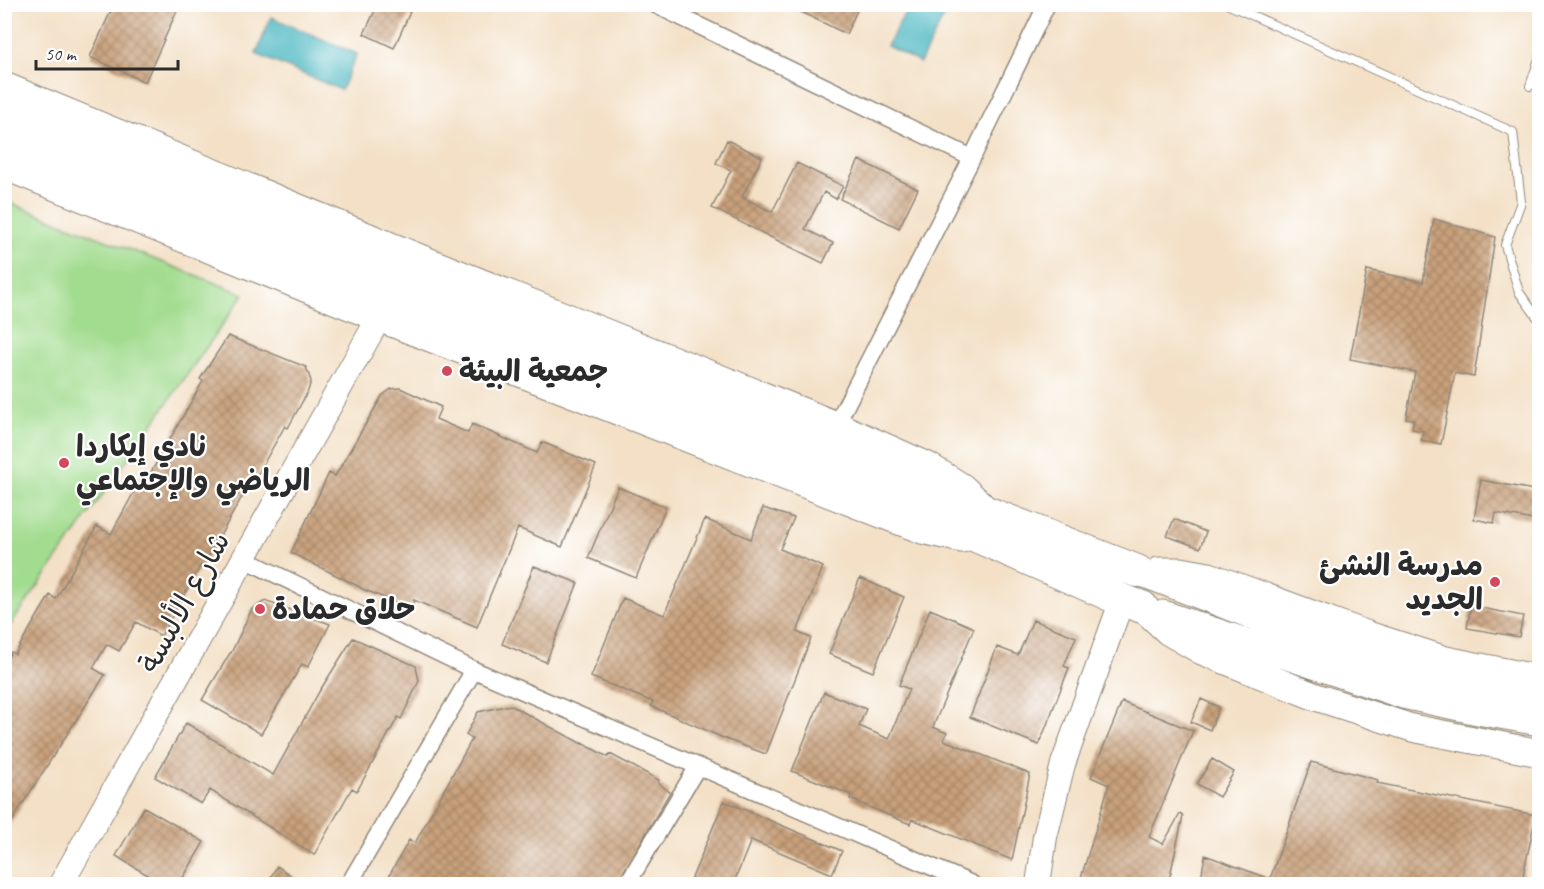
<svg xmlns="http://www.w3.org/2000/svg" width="1544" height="889" font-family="Caveat,'Playpen Sans Arabic',sans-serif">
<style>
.pitch{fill:#a2dc8f;stroke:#66845d;stroke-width:1.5}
.water{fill:#47b6c0;stroke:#397076;stroke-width:1.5}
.building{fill:url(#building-cross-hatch)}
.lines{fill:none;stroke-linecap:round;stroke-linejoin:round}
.lane-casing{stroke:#8f8678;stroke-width:10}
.street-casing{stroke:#8f8678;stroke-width:19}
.secondary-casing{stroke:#8f8678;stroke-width:26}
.primary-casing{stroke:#8f8678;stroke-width:29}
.highway-casing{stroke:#8f8678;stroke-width:34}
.lane{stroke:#fff;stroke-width:8}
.street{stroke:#fff;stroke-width:16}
.secondary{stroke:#fff;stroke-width:24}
.primary{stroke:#fff;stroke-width:27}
.highway{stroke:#fff;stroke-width:32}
.poi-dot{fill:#d1495b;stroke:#fff;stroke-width:2}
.labels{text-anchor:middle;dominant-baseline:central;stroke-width:4.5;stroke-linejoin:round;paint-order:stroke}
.poi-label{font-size:30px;font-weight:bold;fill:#2b2b2b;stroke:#fff;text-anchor:start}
.street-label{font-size:30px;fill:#2b2b2b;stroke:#fff}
</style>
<defs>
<pattern id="building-cross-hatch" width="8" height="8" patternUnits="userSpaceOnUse" patternTransform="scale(1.5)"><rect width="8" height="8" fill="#c9a17b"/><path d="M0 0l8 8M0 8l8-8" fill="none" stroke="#a38365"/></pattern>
</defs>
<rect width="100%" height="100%" fill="#fff"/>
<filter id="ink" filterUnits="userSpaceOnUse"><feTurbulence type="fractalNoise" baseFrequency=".0167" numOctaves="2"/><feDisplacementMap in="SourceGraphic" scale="12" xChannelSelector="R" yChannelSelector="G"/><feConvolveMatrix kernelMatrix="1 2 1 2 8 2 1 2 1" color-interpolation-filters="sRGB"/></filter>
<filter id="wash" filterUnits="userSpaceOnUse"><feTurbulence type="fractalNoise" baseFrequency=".008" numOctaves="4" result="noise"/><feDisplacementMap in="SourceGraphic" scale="24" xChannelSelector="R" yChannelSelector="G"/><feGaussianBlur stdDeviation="1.35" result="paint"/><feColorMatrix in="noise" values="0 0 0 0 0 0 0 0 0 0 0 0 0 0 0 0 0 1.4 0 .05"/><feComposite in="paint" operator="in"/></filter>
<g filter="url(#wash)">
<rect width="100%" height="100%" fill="#f3e0c6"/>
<path class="pitch" d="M5 201 244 294 5 633Z"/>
<path class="water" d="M909 5H950L920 63 887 46Z
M271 17 357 54 341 90 256 54Z"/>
<g id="blocks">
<path class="building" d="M114 4H180L145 82 90 57Z
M378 4H394L410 12 394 48 364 34Z
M785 4H860L846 34Z
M727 140 762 157 742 197 772 212 797 163 843 186 836 199 824 192 805 229 833 243 823 263 712 208 731 170 716 163Z
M859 160 918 189 899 228 840 199Z
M1434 219 1495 237 1474 377 1455 373 1441 444 1421 440 1423 431 1412 429 1414 420 1406 418 1415 372 1350 359 1367 270 1423 282Z
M228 336 306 367 311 381 308 391 288 428 285 426 245 496 243 495 203 566 201 565 161 636 136 622 119 651 107 644 93 668 105 675 4 833V663L11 652 15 654 50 595 56 599 97 526 111 534 145 472 150 474 203 381 200 379Z
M400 388 441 407 436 419 468 433 472 424 537 453 542 442 596 465 562 547 518 528 477 627 414 600 411 609 360 588V587L291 553 329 473 335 476 382 396 391 389Z
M1481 480 1539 491V521L1496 513 1494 523 1474 519Z
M618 487 666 507 636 578 588 558Z
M763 508 794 518 780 549 823 567 797 632 811 638 766 754 728 740 651 706 653 702 591 677 623 598 664 615 705 519 751 539Z
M1174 519 1206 532 1200 548 1167 536Z
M534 566 578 583 546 662 502 644Z
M860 578 904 597 873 672 829 654Z
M265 601 330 624 308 667 302 664 261 734 202 700 230 653H231L252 609Z
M1471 606 1523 616 1519 637 1467 628Z
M930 609 974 628 933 727 947 733 944 740 1030 774 1012 860 912 819 910 824 850 799 851 795 792 771 824 692 866 709 859 726 889 739 909 689 899 685Z
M1033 620 1076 637 1064 666 1069 668 1039 745 970 717 997 647 1018 655Z
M353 638 416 666 419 681 401 719 398 717 357 791 352 788 314 855 210 790 201 804 155 777 186 723 273 775 319 692Z
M1201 699 1219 707 1210 730 1191 722Z
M1122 702 1193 731 1149 837 1163 844 1180 814 1183 816 1168 885H1137L1081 878 1109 785 1091 777Z
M510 705 582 744V743L608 757 610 754 659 780 658 783 670 792 616 885H384L409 840 415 843 472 739 466 735 478 712Z
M1212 759 1234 772 1219 797 1197 784Z
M1311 762 1378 780 1377 783 1536 815 1521 885H1200L1205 855 1270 879Z
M724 801 842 851 832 874 751 840 733 885H689Z
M144 807 204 842 179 885H164L116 856Z
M277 866 305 885H266Z"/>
</g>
</g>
<g filter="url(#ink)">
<use href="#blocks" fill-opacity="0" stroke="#8f8678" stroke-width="1.5"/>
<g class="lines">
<defs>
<path id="lane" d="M1227 4 1513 132 1521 202 1505 245 1519 292 1540 321
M1530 86 1540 56"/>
<path id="street" d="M654 4 972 158
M836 425 972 158 1047 4
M244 559 474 670 972 884
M349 884 474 670
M627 884 698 766"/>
<path id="secondary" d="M61 884 379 318
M1038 884 1045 837 1063 764 1122 600"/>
<path id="primary" d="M4 86 410 254 836 425 928 466 962 487 981 505
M4 166 379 318 922 530 962 539
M1137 571 1339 649 1416 674 1540 699
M1159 571H1181L1209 576 1368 635 1446 660 1540 679
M1142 607 1169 632 1202 651 1316 697 1412 728 1540 753
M1163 614 1403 695 1483 712 1540 722"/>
<path id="highway" d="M4 106 991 514 1137 571
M4 135 261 242 887 497 1122 600 1142 607"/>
</defs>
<use href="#lane" class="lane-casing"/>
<use href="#street" class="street-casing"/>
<use href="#secondary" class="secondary-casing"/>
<use href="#primary" class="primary-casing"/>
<use href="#highway" class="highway-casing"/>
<use href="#lane" class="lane"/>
<use href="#street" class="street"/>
<use href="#secondary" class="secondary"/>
<use href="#primary" class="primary"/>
<use href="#highway" class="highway"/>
</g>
</g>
<g class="poi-dot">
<circle cx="447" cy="371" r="6"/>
<circle cx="64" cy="463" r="6"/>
<circle cx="1495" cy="582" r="6"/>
<circle cx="260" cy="609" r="6"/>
</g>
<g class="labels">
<g class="poi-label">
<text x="459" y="371">جمعية البيئة</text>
<text x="76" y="446">نادي إيكاردا<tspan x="76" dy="34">الرياضي والإجتماعي</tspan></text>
<text x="1483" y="565" text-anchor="end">مدرسة النشئ<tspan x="1483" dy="34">الجديد</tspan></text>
<text x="272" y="609">حلاق حمادة</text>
</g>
<g class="street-label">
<text transform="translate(184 602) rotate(-61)">شارع الألبسة</text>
</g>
</g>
<rect width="1544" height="889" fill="none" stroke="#fff" stroke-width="24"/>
<path d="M36 60v9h142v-9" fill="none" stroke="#2b2b2b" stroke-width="3"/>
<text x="45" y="60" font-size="18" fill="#2b2b2b" stroke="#ffffff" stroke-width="4.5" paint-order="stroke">50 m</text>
</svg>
